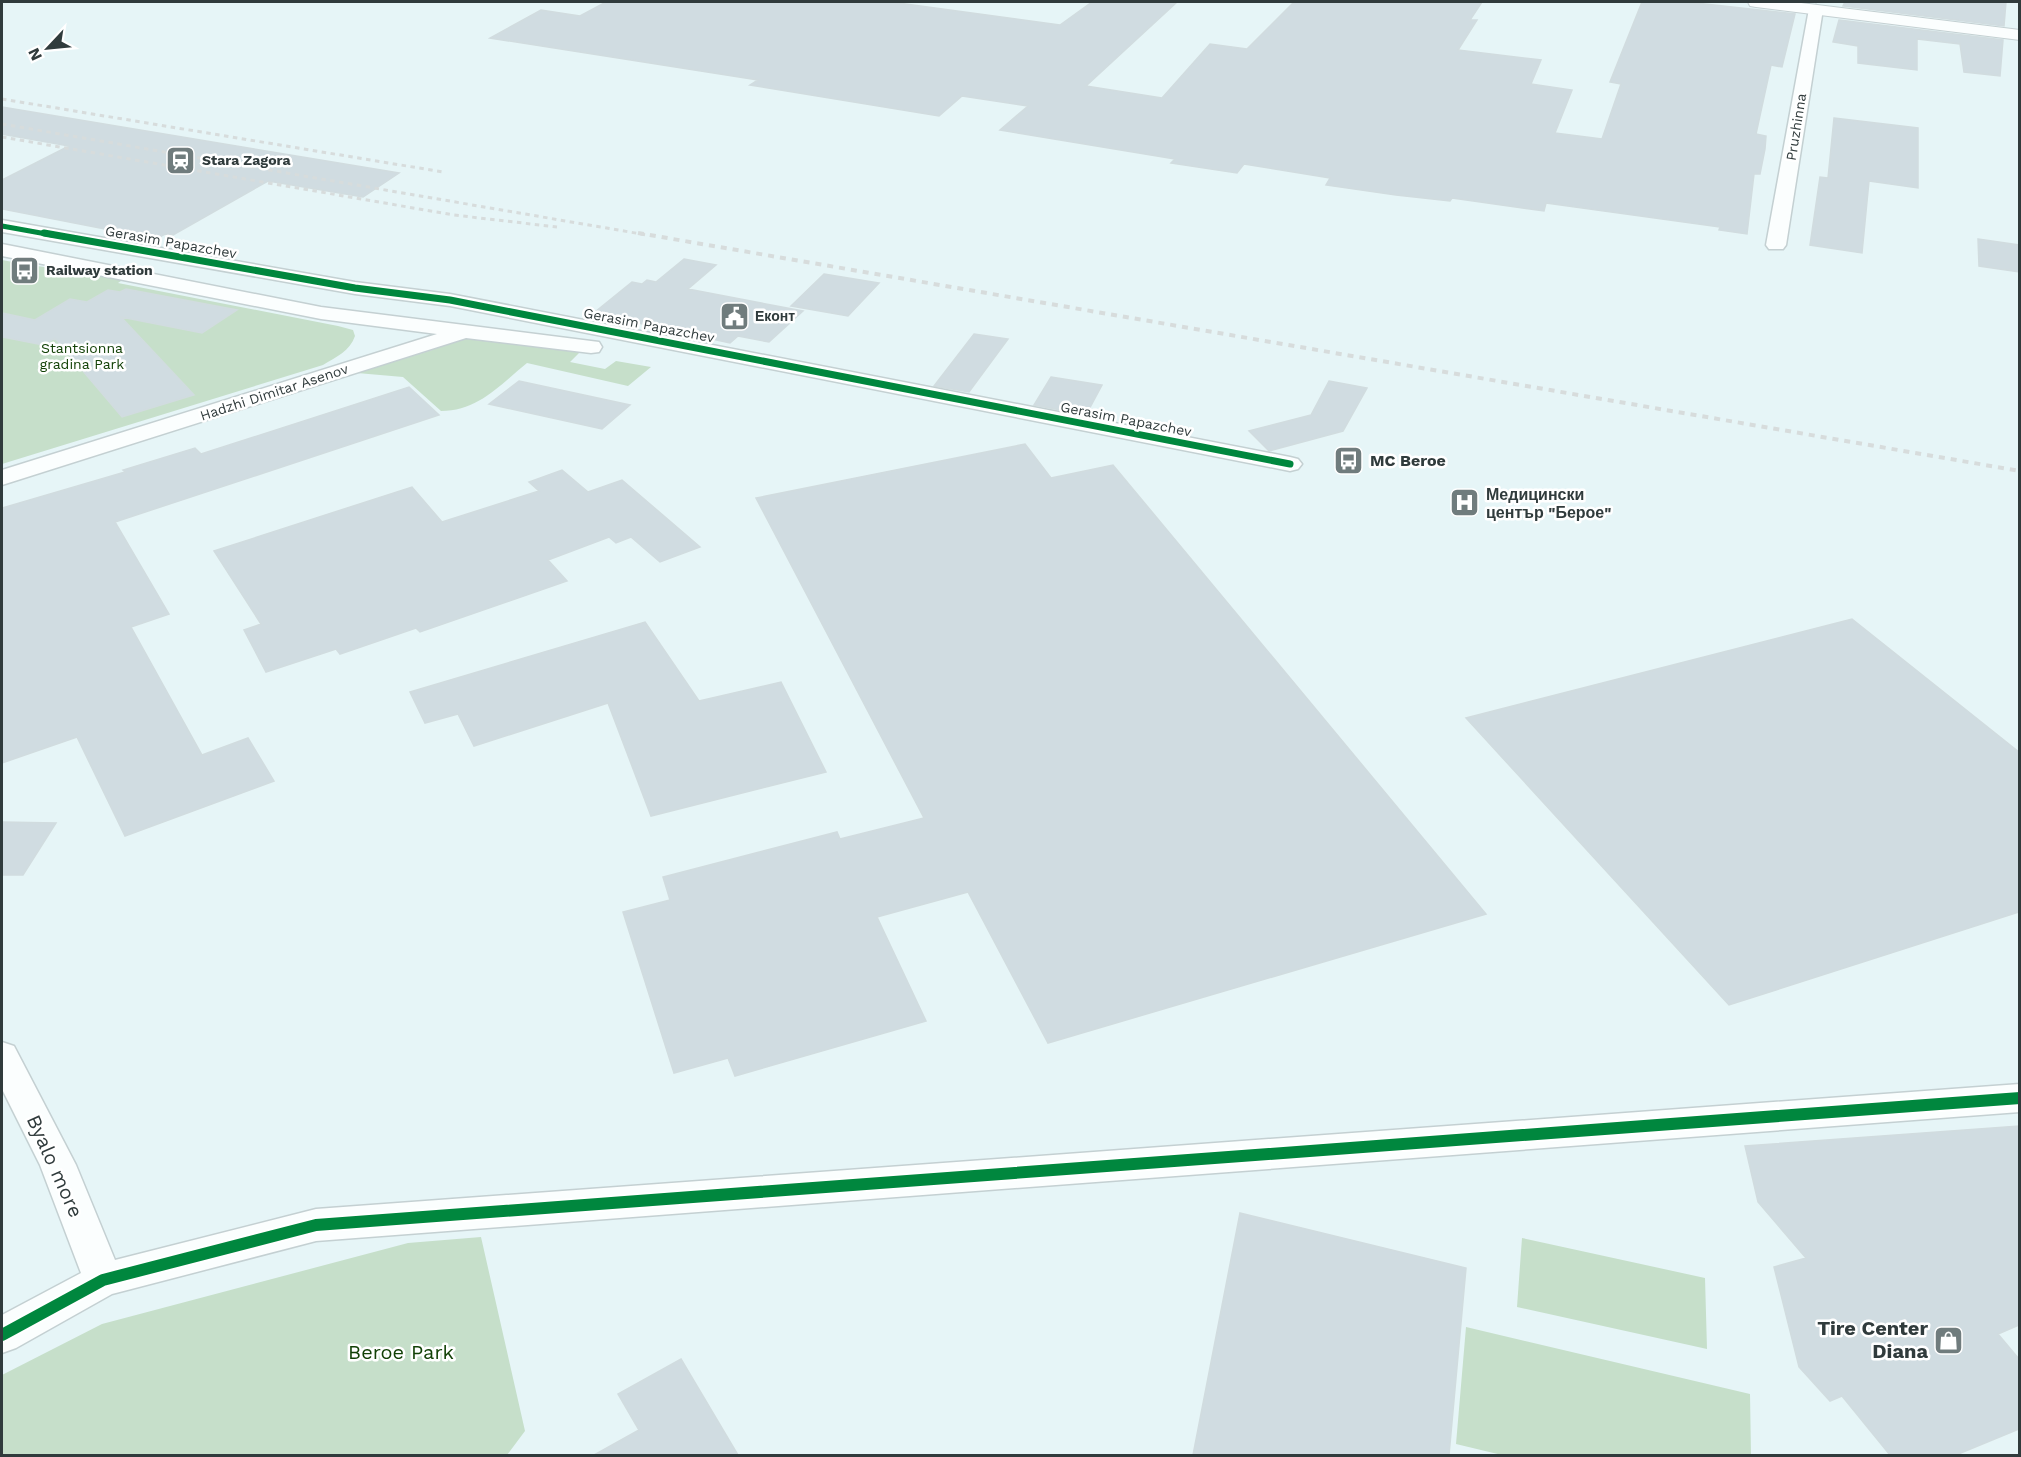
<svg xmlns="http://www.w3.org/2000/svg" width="2021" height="1457" font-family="'Work Sans',sans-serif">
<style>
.green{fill:#c6dfca}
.building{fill:#d0dce1;stroke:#d1dcdf;stroke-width:1.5}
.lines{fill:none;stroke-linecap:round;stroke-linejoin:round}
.minor-casing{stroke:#c4d0d2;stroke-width:3}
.tertiary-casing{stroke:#c4d0d2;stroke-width:2}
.minor{fill:#fbfefe;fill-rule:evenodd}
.tertiary{fill:#fbfefe;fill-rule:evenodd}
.rail-far1{stroke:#d7dcdc;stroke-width:3;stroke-dasharray:4.5 4.5;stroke-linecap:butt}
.rail{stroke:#d7dcdc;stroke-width:4;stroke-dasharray:6 6;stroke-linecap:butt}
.cycleway-far2-casing{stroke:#fff;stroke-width:8}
.cycleway-far1-casing{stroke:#fff;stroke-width:10}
.cycleway-casing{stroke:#fff;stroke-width:16}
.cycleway-far2{stroke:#00873e;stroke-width:5}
.cycleway-far1{stroke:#00873e;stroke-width:7}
.cycleway{stroke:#00873e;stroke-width:12}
.labels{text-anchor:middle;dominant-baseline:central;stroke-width:5;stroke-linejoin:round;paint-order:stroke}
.far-street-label{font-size:14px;fill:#303b3c;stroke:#fff}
.far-poi-label{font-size:14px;font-weight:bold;fill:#303b3c;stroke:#fff;text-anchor:start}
.far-park-label{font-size:14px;fill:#124106;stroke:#fff}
.poi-label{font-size:16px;font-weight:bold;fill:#303b3c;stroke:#fff;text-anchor:start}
.near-street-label{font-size:20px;fill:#303b3c;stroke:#fff}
.near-poi-label{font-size:20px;font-weight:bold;fill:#303b3c;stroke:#fff;text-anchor:end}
.near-park-label{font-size:20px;fill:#124106;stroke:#fff}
</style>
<rect width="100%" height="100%" fill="#e6f5f7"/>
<path class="green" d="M2 260C42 268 83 271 124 279L118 283 338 326 353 330 355 336C350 351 336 357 323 365L2 464Z
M466 336H493L580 352 570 362 605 369 616 361 651 367 628 386 527 363C500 385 478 411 441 411L403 377 357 373 432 350 444 341Z
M481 1237 525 1431 507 1455H2V1375L102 1324 408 1243Z
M1522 1238 1705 1278 1707 1349 1517 1307Z
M1466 1327 1750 1394 1751 1455 1506 1456 1456 1444Z"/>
<path class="building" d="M606 2H891L1060 25 1092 2H1177L1086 86 1162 98 1210 44 1247 49 1294 2H1482L1470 20H1477L1458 50 1541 60 1531 84 1572 90 1555 133 1602 139 1621 84 1610 82 1642 2H1687L1795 14 1782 67 1771 65 1756 134 1766 136 1765 149 1760 174H1754L1747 234 1719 230 1720 227 1546 203 1544 211 1452 198 1450 201 1396 195 1326 185 1330 178 1244 164 1237 173 1171 163 1175 159 1000 130 1028 106 962 96 939 116 750 85 758 80 490 38 541 10 580 16Z
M1845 2H2006L2004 26 1843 6Z
M1839 20 2003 40 2000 76 1964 72 1960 44 1917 39V70L1858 63V46L1833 42Z
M2 107 399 173 363 197 268 181 173 235 165 234 156 239 2 209V180L69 146 2 134Z
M1834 118 1918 128V188L1869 181 1862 253 1810 245 1820 177 1828 178Z
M1978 239 2019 245V272L1979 266Z
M684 259 716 265 688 289 803 311 769 342 738 336 730 343 610 317 613 315 595 312 632 282 642 284 647 280 656 282Z
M824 274 879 283 848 316 791 306Z
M126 289 237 310 202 333 121 317 194 395 122 417 55 338 43 345 2 337V313L35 320 70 299 87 302 108 290 120 292Z
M974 334 1008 339 969 392 934 386Z
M1051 377 1102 385 1086 415 1034 405Z
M519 381 630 405 602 429 489 404Z
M1329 381 1367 388 1343 431 1269 451 1249 431 1311 415Z
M409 387 439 415 115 522 169 614 131 627 202 755 248 738 274 781 125 836 77 737 2 763V508L125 472 123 470 195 448 201 454Z
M1025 444 1051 478 1113 465 1486 914 1048 1043 968 892 877 917 926 1021 735 1076 728 1058 674 1073 623 912 670 900 663 877 837 832 840 839 924 818 756 498Z
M562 470 588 492 622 480 700 547 660 562 631 537 616 543 609 537 548 560 567 581 420 632 416 628 340 654 336 649 266 672 244 630 261 624 214 551 412 487 442 522 539 491 529 482Z
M1852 619 2019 752V912L1729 1005 1466 718Z
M645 622 699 701 781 682 826 772 651 816 608 703 474 746 458 714 425 723 410 692Z
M2 822 56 823 23 875H2Z
M2019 1126V1325L1998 1334 2019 1359V1429L1956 1455H1890L1842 1396 1830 1401 1799 1367 1774 1267 1806 1258 1758 1202 1745 1146Z
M1240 1213 1466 1268 1449 1455H1193Z
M681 1359 738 1455H594L639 1430 618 1394Z"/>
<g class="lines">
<defs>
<path id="minor" d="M1816 5 1823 9 1786 245 1783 249H1769L1766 245 1809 9Z
M2 220 355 282 450 294 1290 457 1298 459 1302 464 1298 469 1290 471 450 306 355 294 2 232Z
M2 244 321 307 591 341 599 342 602 347 599 352 591 353 466 338 2 485V470L437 334 321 319 2 256Z
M2 1042 14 1046 76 1165 115 1260 316 1209 2020 1084V1112L316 1241 112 1294 16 1348 2 1353V1315L81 1273 40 1165 2 1089Z"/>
<path id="tertiary" d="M1748 2H1793L2020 30V40L1756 7 1750 6Z"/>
</defs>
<use href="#minor" class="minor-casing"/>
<use href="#tertiary" class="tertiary-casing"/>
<use href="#minor" class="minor"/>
<use href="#tertiary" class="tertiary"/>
<path class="rail-far1" d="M2 99 443 172
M2 124 647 235
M2 137 454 215 557 227"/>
<path class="rail" d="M638 233 2020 471"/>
<defs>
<path id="cycleway-far2" d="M2 226 52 235"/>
<path id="cycleway-far1" d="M44 233 355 288 450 300 1290 464"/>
<path id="cycleway" d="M2 1335 103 1280 316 1225 2020 1098"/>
</defs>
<use href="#cycleway-far2" class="cycleway-far2-casing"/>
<use href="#cycleway-far1" class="cycleway-far1-casing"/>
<use href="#cycleway" class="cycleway-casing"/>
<use href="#cycleway-far2" class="cycleway-far2"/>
<use href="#cycleway-far1" class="cycleway-far1"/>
<use href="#cycleway" class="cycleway"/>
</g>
<defs>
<symbol id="station-square" viewBox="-11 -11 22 22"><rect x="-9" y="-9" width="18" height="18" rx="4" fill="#707c7d" stroke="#fff"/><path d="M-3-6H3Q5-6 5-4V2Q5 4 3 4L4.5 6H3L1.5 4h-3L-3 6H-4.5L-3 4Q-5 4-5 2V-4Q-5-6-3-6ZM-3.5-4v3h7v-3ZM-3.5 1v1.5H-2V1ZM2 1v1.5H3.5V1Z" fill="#fff"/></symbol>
<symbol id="bus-square" viewBox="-11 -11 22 22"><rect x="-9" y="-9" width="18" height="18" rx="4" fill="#707c7d" stroke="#fff"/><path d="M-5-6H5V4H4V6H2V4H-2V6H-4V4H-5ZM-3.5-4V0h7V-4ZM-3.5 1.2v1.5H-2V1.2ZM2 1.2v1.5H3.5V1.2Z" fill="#fff"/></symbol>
<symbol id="civic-square" viewBox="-11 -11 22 22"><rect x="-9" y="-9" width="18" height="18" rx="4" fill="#707c7d" stroke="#fff"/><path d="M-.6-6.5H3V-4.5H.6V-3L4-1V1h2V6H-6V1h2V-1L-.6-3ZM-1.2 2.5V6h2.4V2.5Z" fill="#fff"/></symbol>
<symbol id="hospital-square" viewBox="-11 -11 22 22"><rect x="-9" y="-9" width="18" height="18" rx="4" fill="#707c7d" stroke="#fff"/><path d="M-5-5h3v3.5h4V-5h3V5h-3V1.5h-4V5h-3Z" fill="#fff"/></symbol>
<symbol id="shop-square" viewBox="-11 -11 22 22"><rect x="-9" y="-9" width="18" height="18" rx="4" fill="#707c7d" stroke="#fff"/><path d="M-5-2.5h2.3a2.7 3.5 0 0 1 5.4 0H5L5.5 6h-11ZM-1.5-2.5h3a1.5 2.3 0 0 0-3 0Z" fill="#fff"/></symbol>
</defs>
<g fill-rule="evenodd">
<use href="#station-square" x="164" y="144" width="33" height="33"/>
<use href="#bus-square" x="8" y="254" width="33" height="33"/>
<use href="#civic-square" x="718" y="300" width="33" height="33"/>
<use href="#bus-square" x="1332" y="444" width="33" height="33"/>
<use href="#hospital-square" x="1448" y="486" width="33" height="33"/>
<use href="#shop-square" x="1932" y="1324" width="33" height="33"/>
</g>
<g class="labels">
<g class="far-street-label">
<text transform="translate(1796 127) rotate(-81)">Pruzhinna</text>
<text transform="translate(171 242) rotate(10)">Gerasim Papazchev</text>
<text transform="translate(649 325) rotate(11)">Gerasim Papazchev</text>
<text transform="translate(274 392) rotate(-18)">Hadzhi Dimitar Asenov</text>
<text transform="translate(1126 419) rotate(11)">Gerasim Papazchev</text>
</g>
<g class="far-poi-label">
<text x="202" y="160">Stara Zagora</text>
<text x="46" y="270">Railway station</text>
<text x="755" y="316">Еконт</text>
</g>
<g class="far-park-label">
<text x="82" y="348">Stantsionna<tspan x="82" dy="16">gradina Park</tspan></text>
</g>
<g class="poi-label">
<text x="1370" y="460">MC Beroe</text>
<text x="1486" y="494">Медицински<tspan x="1486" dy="18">център "Берое"</tspan></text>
</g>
<g class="near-street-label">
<text transform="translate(55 1166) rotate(66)">Byalo more</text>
</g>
<g class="near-poi-label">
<text x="1928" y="1328">Tire Center<tspan x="1928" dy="23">Diana</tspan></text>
</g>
<g class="near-park-label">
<text x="401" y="1352">Beroe Park</text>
</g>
</g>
<rect width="2021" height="1457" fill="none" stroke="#303b3c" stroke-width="6"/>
<g transform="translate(48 48) rotate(244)" stroke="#ffffff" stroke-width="4.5" paint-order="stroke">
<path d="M0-4.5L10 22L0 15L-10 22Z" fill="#303b3c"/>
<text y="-9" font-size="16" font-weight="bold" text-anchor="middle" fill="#303b3c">N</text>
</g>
</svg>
